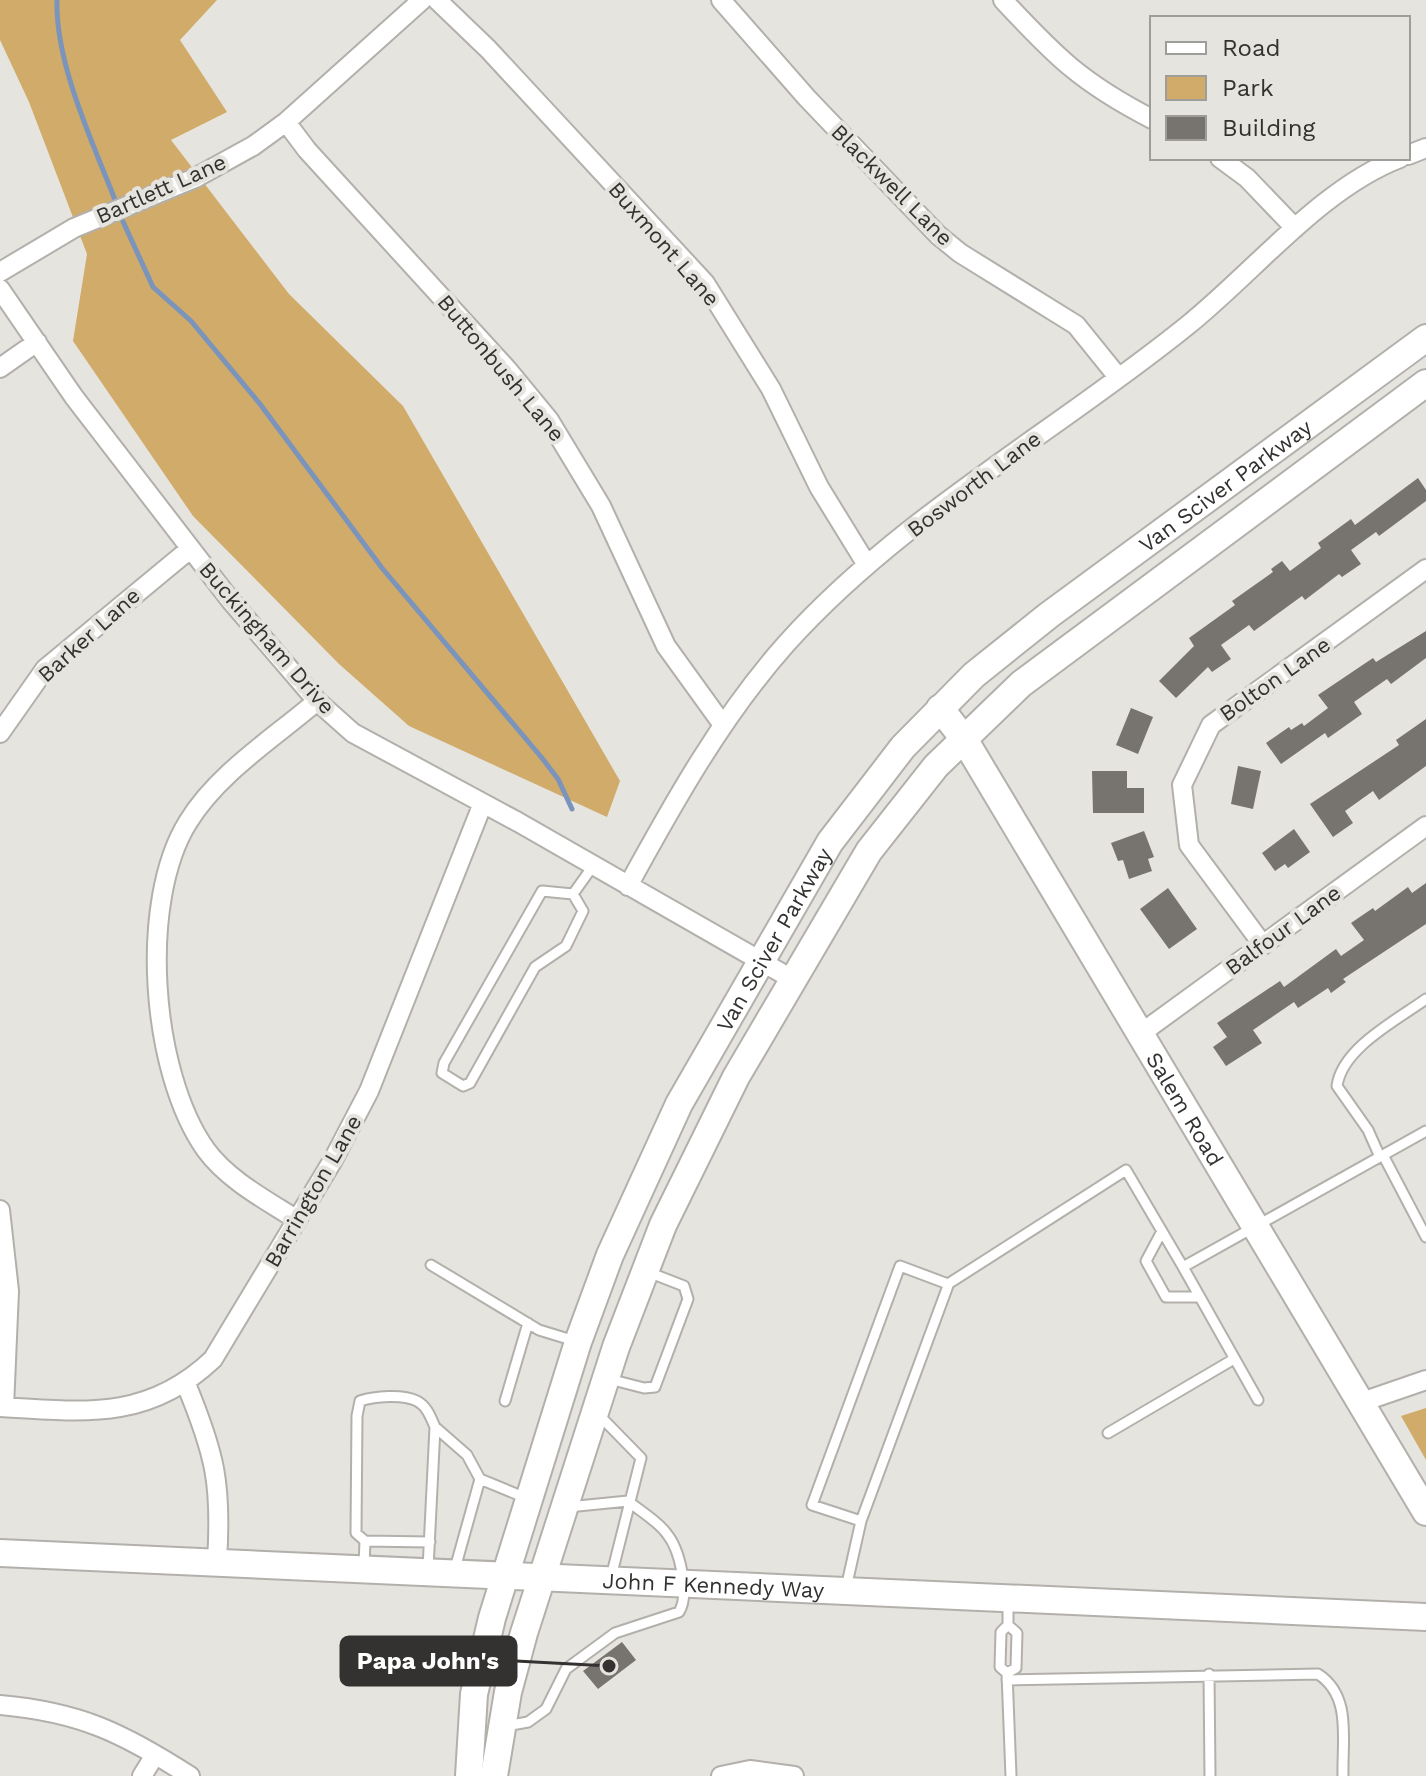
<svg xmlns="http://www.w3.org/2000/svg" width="1426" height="1776" font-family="'Work Sans',sans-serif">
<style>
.green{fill:#d1ab69}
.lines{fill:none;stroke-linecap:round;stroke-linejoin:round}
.stream{stroke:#7a94bc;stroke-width:5}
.building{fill:#777470}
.lane-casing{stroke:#b3b0ac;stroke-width:13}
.street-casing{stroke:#b3b0ac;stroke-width:22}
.secondary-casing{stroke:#b3b0ac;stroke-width:30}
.lane{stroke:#fff;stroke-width:9}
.street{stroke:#fff;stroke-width:18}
.secondary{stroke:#fff;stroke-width:26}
.labels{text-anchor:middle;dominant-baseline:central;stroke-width:8;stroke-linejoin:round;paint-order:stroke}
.street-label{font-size:22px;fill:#333230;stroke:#e6e4df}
.leader{fill:none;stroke:#333230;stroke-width:3}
.callout-dot{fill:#333230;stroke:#e6e4df;stroke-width:3}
.callout{fill:#333230;stroke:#333230;stroke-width:3}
.callout-label{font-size:24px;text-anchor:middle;font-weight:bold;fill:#fff}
</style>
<rect width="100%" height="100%" fill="#e6e4df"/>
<path class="green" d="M0 0H217L180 40 227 112 171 140 289 294 403 406 620 781 607 817 409 726 339 664 193 516 73 341 87 254 29 102 0 40Z
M1426 1408V1460L1401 1416Z"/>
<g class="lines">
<path class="stream" d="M57 0C55 64 94 145 117 205
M120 215 153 287 191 321 260 404 382 568 542 758 558 779 572 809"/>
</g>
<path class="building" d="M1418 478 1426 490V501L1379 536 1376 532 1351 550 1361 564 1342 577 1339 574 1305 600 1302 596 1254 631 1249 625 1221 645 1231 659 1212 672 1208 667 1176 698 1159 681 1194 646 1189 638 1235 605 1232 601 1273 572 1271 569 1282 561 1290 571 1321 548 1318 543 1351 519 1355 525Z
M1426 631V658L1391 684 1387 679 1354 702 1362 714 1328 738 1325 733 1281 764 1266 743 1289 727 1291 730 1302 723 1304 726 1328 708 1318 695 1373 658 1376 662Z
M1131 708 1153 717 1138 754 1116 745Z
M1426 719V766L1379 800 1373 791 1345 811 1353 823 1333 837 1310 804 1399 745 1396 740Z
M1238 766 1261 771 1253 809 1231 804Z
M1092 771H1127V788H1144V813H1093Z
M1294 829 1310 852 1288 868 1285 864 1275 871 1262 853Z
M1144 831 1154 857 1148 859 1152 871 1129 879 1123 860 1118 861 1111 843Z
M1426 883V924L1343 979 1346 982 1331 993 1328 988 1298 1008 1294 1002 1253 1030 1262 1043 1226 1066 1213 1047 1227 1037 1217 1023 1280 981 1284 987 1336 949 1341 956 1364 940 1351 923 1373 908 1375 911 1408 887 1412 893Z
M1168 888 1197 929 1169 949 1140 909Z
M622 1642 636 1660 598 1689 583 1671Z"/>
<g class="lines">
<defs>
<path id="lane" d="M573 894 583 911 566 946 535 967 470 1083 463 1086 442 1073 444 1063 542 891 573 894 593 866
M1383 1155 1426 1237
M1380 1157 1368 1130 1337 1086C1342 1048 1397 1020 1426 999
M1162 1231 1146 1261 1166 1297H1198
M431 1265 539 1330 575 1341
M1183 1267 1258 1400
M609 1379 644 1388 655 1387 688 1299 684 1286 648 1272
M505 1401 528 1323
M597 1413 641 1458 611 1577
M1108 1433 1234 1359
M861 1521 949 1283
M365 1541 356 1533 357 1416 360 1401C375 1396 403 1394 417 1401 427 1406 431 1418 435 1427
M364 1565 365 1541 430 1542
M428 1569 435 1427 467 1455 480 1479 526 1498
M454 1572 480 1479
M846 1588 861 1521 812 1505 900 1266 948 1284 1126 1170 1183 1267 1426 1131
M1008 1602V1625L1001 1632 1000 1667 1007 1673 1011 1776
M1007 1673 1016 1668 1017 1633 1008 1625
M1209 1674 1210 1776
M1007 1680 1318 1674C1352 1696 1342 1739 1343 1776
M506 1726 528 1722 546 1709 566 1669 615 1633 679 1612C690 1594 680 1550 667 1534 658 1521 640 1511 628 1501L568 1507"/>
<path id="street" d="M437 0 488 49 705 283 771 389 819 487 867 565
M721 0 807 98 938 235 960 253 1076 325 1118 377
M1003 0C1056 57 1082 83 1152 119
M286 122 307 150 507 369 549 420 601 506 666 646 723 725
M1408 155 1426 148
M1220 158 1247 178 1295 228
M0 272 74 228 195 178 253 146 286 122 422 0
M0 289 74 397 231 601 317 701 353 733 518 822 792 979
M0 368 37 342
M0 733 45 669 190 549
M628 886C674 802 722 716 786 644 901 516 1056 432 1188 325 1254 272 1321 188 1400 158
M1263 945 1189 845 1182 785 1211 725 1426 569
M1140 1034 1426 826
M0 1210 9 1291 4 1407
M297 1220C266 1200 228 1180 206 1150 151 1073 138 902 188 822 218 773 274 738 317 701
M186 1384C215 1454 222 1484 217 1561
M1362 1402 1426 1380
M0 1407C84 1412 148 1421 213 1359L333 1160 369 1091 483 803
M0 1705C80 1712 123 1733 190 1776
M142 1776 155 1755
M721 1776 750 1770 794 1776"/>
<g id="secondary">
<path id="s1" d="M940 708 964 739 1426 1512"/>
<path id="s2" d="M0 1553 1426 1617"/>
<path id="s3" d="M469 1776 474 1694 492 1618 578 1342 610 1255 679 1104 830 842 903 747 974 675 1049 615 1426 338"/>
<path d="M494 1776 508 1692 524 1633 616 1347 663 1225 736 1077 869 851 936 766 1021 684 1426 383"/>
</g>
</defs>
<use href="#lane" class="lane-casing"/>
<use href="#street" class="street-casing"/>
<use href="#secondary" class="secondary-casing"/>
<use href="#lane" class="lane"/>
<use href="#street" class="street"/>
<use href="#secondary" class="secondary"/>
</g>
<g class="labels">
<g class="street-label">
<text transform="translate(892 185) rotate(45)">Blackwell Lane</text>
<text transform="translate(161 189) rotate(-24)">Bartlett Lane</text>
<text transform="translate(664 244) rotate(49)">Buxmont Lane</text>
<text transform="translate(501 368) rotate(50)">Buttonbush Lane</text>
<text transform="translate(974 484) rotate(-37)">Bosworth Lane</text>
<text stroke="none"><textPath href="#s3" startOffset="1546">Van Sciver Parkway</textPath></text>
<text transform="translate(89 635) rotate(-42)">Barker Lane</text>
<text transform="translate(267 638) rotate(49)">Buckingham Drive</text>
<text transform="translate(1275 679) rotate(-35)">Bolton Lane</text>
<text transform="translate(1283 930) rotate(-36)">Balfour Lane</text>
<text stroke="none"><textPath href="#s3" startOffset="898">Van Sciver Parkway</textPath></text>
<text stroke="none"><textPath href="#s1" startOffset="470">Salem Road</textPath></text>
<text transform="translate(313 1191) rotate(-60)">Barrington Lane</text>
<text stroke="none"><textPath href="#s2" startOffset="714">John F Kennedy Way</textPath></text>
</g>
</g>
<path class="leader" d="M609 1666L516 1661"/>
<circle class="callout-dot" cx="609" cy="1666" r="8"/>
<rect class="callout" x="341" y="1637" width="175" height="48" rx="8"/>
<g class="callout-label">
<text x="428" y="1669">Papa John's</text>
</g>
<rect x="1150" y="16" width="260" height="144" fill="#e6e4df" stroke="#9e9d99" stroke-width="2"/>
<rect x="1166" y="42" width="40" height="12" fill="#ffffff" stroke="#9e9d99" stroke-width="2"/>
<text x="1222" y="56" font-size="24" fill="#333230">Road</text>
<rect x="1166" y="76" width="40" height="24" fill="#d1ab69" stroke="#9e9d99" stroke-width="2"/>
<text x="1222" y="96" font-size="24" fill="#333230">Park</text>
<rect x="1166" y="116" width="40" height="24" fill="#777470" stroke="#9e9d99" stroke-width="2"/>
<text x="1222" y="136" font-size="24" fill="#333230">Building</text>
</svg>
